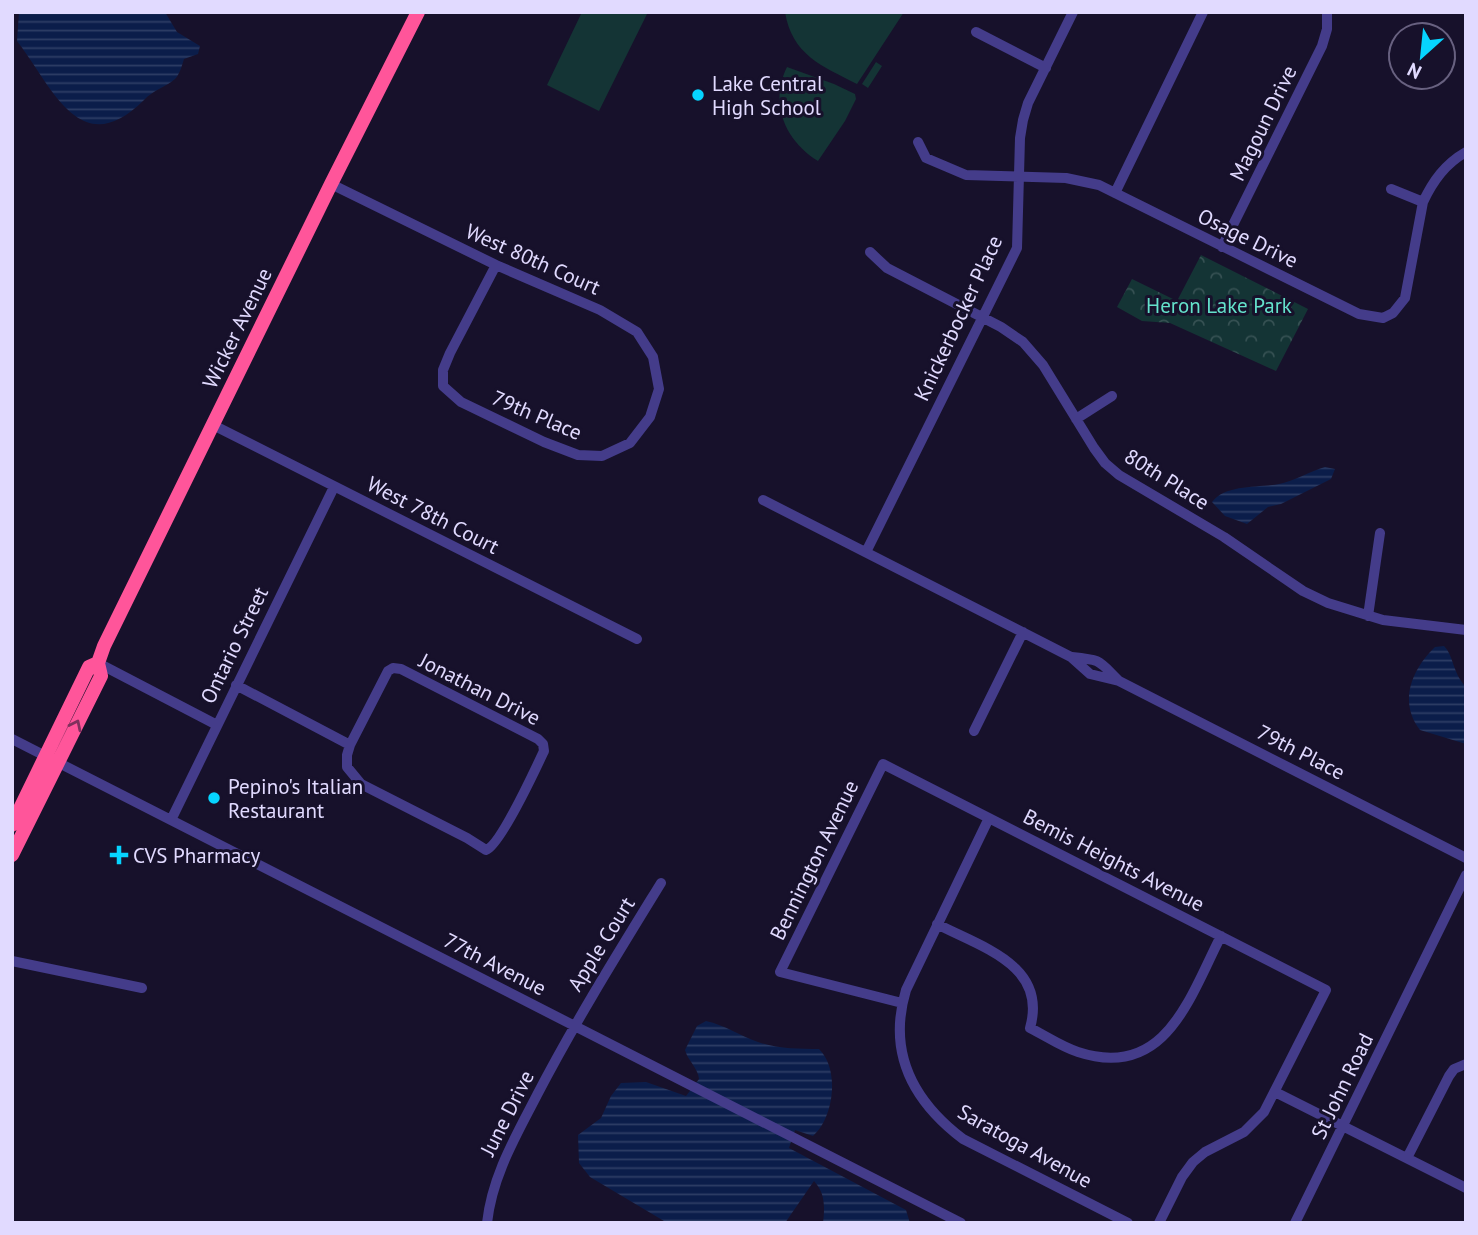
<svg xmlns="http://www.w3.org/2000/svg" width="1478" height="1235" font-family="'PT Sans',sans-serif">
<style>
.green{fill:#143435}
.forest{fill:url(#forest-crowns)}
.water{fill:url(#water-rules)}
.lines{fill:none;stroke-linecap:round;stroke-linejoin:round}
.minor{stroke:#443c8a;stroke-width:10}
.highway{stroke:#ff559a;stroke-width:14}
.oneway{stroke:#7f305d}
.poi-dot{fill:#06d4ff;stroke:#17112b;stroke-width:2.5}
.labels{text-anchor:middle;dominant-baseline:central;stroke-width:6;stroke-linejoin:round;paint-order:stroke}
.poi-label{font-size:21px;fill:#e1daff;stroke:#17112b;text-anchor:start}
.street-label{font-size:21px;fill:#e1daff;stroke:#17112b}
.park-label{font-size:21px;fill:#64e1cb;stroke:#17112b}
</style>
<defs>
<pattern id="forest-crowns" width="20" height="18" patternUnits="userSpaceOnUse" patternTransform="scale(1.75)"><rect width="20" height="18" fill="#143435"/><path d="M2 6a3 3 0 1 1 6 0M12 15a3 3 0 1 1 6 0" fill="none" stroke="#365153"/></pattern>
<pattern id="water-rules" width="6" height="5" patternUnits="userSpaceOnUse" patternTransform="scale(1.75)"><rect width="6" height="5" fill="#0b1d4a"/><path d="M0 2.5h6" fill="none" stroke="#2e3d65"/></pattern>
</defs>
<rect width="100%" height="100%" fill="#17112b"/>
<path class="green" d="M582 12H643L647 14 599 111 547 85Z
M785 12H904L857 84C822 66 792 55 785 12Z
M876 62 882 66 868 88 862 84Z
M787 67 834 84 855 94 856 99 845 121 818 161C785 141 769 103 787 67Z"/>
<path class="forest" d="M1201 255 1308 309 1276 371 1170 323 1142 321 1117 307 1132 279 1177 301Z"/>
<path class="water" d="M19 12H165L177 32 200 46 198 54 184 59C182 65 180 74 175 79 166 87 153 90 144 100 80 164 52 86 17 41Z
M1325 467 1335 469 1331 479 1281 504 1268 507 1247 524 1225 516 1212 502C1226 484 1258 488 1279 484 1292 482 1311 471 1325 467Z
M1444 646C1454 656 1452 672 1466 687V744L1420 730C1398 702 1412 669 1435 647Z
M706 1021C725 1025 740 1036 758 1042 777 1049 799 1049 819 1049 840 1069 834 1118 813 1136L795 1130 789 1148 906 1210 910 1223H823C825 1206 825 1193 814 1181L785 1223 664 1221 590 1177 579 1163 578 1135 601 1118 611 1096 621 1083 646 1082 686 1096 699 1079C698 1068 688 1061 685 1050L697 1026Z"/>
<g class="lines">
<path class="minor" d="M976 32 1046 68
M918 142 926 158 966 175 1066 178 1099 185 1359 314 1383 318 1393 313 1405 298 1423 202C1433 181 1445 164 1466 152
M331 184 496 265 600 310 637 332 653 357 659 389 650 417 630 443 602 456 578 455 544 442 461 402 443 386V370L450 353 496 265
M1391 189 1423 202
M1115 193 1203 12
M1222 247 1322 46 1327 29V12
M870 252 887 268 1001 327 1023 342 1043 365 1094 448 1105 463 1119 475 1224 537 1303 591 1328 603 1383 620 1466 630
M1076 419 1112 396
M213 425 637 639
M763 500 1071 657 1090 674 1119 681 1466 858
M866 552 1017 248 1020 138 1023 120 1028 103 1073 12
M1368 616 1380 533
M1072 657C1102 660 1098 660 1119 681
M98 663 217 725
M236 685 350 745 347 755V767L361 784 467 838 486 850C500 846 536 768 544 751L543 744 538 739 401 669 393 668 388 671 350 745
M974 731 1023 632
M12 739 961 1223
M989 818 906 990C887 1053 913 1101 963 1139L1128 1223
M171 820 334 487
M937 924C981 947 1048 965 1030 1028 1046 1036 1062 1047 1078 1052 1166 1081 1190 996 1221 936
M12 961 142 988
M902 1003 780 972 883 764 1326 990 1264 1112 1244 1132 1205 1152 1193 1162 1182 1177 1159 1223
M1275 1092 1466 1188
M1407 1158 1449 1076 1454 1069 1466 1064
M487 1223C492 1176 516 1136 537 1095 575 1022 618 953 661 883
M1295 1223 1466 875"/>
<path class="highway" d="M12 825 89 667 98 663
M12 855 101 676 98 663 104 646 331 184 418 12"/>
</g>
<defs><path id="oneway-chevron" d="M-2-3.5L2.5 0L-2 3.5" fill="none" stroke-width="1.6" stroke-linecap="round" stroke-linejoin="round" transform="scale(1.75)"/></defs>
<use class="oneway" href="#oneway-chevron" transform="translate(76 725) rotate(-64)"/>
<g class="poi-dot">
<circle cx="698" cy="95" r="7"/>
<circle cx="214" cy="798" r="7"/>
<path d="M115.5 844.5h7v7h7v7h-7v7h-7v-7h-7v-7h7z"/>
</g>
<g class="labels">
<g class="poi-label">
<text x="712" y="83">Lake Central<tspan x="712" dy="24">High School</tspan></text>
<text x="228" y="786">Pepino's Italian<tspan x="228" dy="24">Restaurant</tspan></text>
<text x="133" y="855">CVS Pharmacy</text>
</g>
<g class="street-label">
<text transform="translate(1263 123) rotate(-64)">Magoun Drive</text>
<text transform="translate(1248 238) rotate(26)">Osage Drive</text>
<text transform="translate(533 259) rotate(24)">West 80th Court</text>
<text transform="translate(958 318) rotate(-65)">Knickerbocker Place</text>
<text transform="translate(237 328) rotate(-64)">Wicker Avenue</text>
<text transform="translate(537 415) rotate(23)">79th Place</text>
<text transform="translate(1167 479) rotate(32)">80th Place</text>
<text transform="translate(433 515) rotate(27)">West 78th Court</text>
<text transform="translate(234 645) rotate(-64)">Ontario Street</text>
<text transform="translate(480 689) rotate(27)">Jonathan Drive</text>
<text transform="translate(1301 752) rotate(27)">79th Place</text>
<text transform="translate(814 860) rotate(-64)">Bennington Avenue</text>
<text transform="translate(1114 860) rotate(27)">Bemis Heights Avenue</text>
<text transform="translate(601 944) rotate(-58)">Apple Court</text>
<text transform="translate(495 964) rotate(27)">77th Avenue</text>
<text transform="translate(1342 1086) rotate(-64)">St John Road</text>
<text transform="translate(507 1113) rotate(-63)">June Drive</text>
<text transform="translate(1025 1146) rotate(29)">Saratoga Avenue</text>
</g>
<g class="park-label">
<text x="1219" y="305">Heron Lake Park</text>
</g>
</g>
<rect width="1478" height="1235" fill="none" stroke="#e1daff" stroke-width="28"/>
<g transform="translate(1422 56) rotate(207)"><circle r="33" fill="#17112b" stroke="#686180" stroke-width="2"/>
<path d="M0-5L12 26L0 18L-12 26Z" fill="#06d4ff"/>
<text y="-10" font-size="19" font-weight="bold" text-anchor="middle" fill="#e1daff">N</text>
</g>
</svg>
